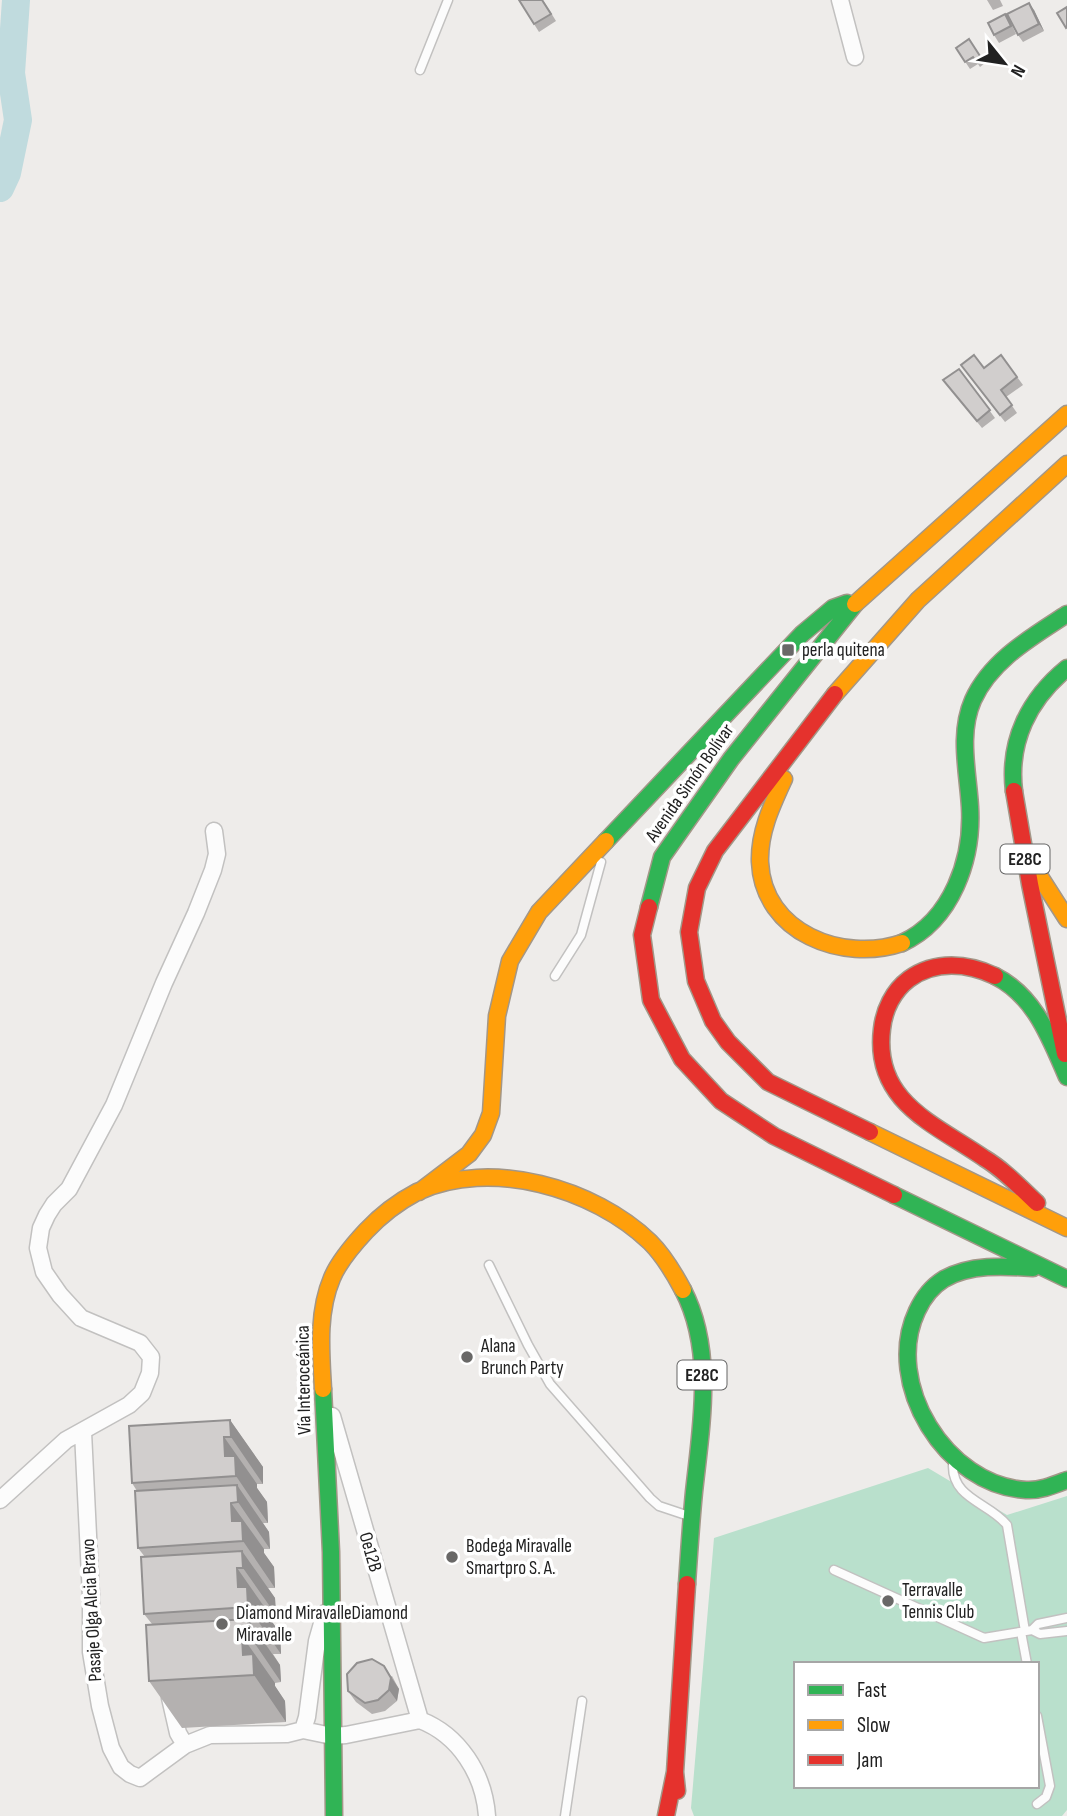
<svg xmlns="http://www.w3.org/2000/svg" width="1067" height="1816" font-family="'Sofia Sans Condensed',sans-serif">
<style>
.pitch{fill:#b9e0cc;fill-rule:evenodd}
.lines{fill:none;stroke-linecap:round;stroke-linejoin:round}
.river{stroke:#c0dbde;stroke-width:28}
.lane-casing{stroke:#c2c1c0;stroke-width:11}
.street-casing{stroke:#c2c1c0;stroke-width:19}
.fast-casing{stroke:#a39788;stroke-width:19}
.slow-casing{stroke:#a39788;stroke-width:19}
.jam-casing{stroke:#a39788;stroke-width:19}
.lane{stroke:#fcfcfc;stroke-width:8}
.street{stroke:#fcfcfc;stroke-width:16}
.fast{stroke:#30b455;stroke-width:16}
.slow{stroke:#ff9f0a;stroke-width:16}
.jam{stroke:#e5322d;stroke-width:16}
.wall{fill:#b4b1b0}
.shaded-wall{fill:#929090}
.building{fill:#d1cecd;stroke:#929090;stroke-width:2}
.poi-dot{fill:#696867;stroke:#fff;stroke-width:2.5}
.labels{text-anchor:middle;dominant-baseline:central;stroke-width:7;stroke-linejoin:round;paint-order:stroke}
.shield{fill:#fff;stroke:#646464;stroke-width:2}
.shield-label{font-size:18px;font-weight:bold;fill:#212121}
.poi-label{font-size:19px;fill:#212121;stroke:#fff;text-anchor:start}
.street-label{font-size:19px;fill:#212121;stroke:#fff}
</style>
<rect width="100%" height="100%" fill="#eeecea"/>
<path class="pitch" d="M928 1468 1007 1515 1067 1496V1810L1062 1816H694L691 1808 714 1538ZM796 1664H1037V1786H796Z"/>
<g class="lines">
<path class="river" d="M0 188 7 173 18 120 11 73 16 0"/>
<defs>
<path id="lane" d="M420 70 448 0
M555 976 581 935 601 862
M489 1265 528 1345 550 1384 650 1498 659 1506 689 1516
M953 1465C952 1499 990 1503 1007 1525L1025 1631
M834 1570 984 1638 1032 1630 1038 1624 1067 1618
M1032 1630 1040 1634 1067 1631
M1021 1632 1027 1664
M1037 1804 1046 1797 1050 1786 1037 1716
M565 1816 582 1701"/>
<path id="street" d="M840 0 855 57
M332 1416 420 1720
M83 1432 91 1597V1652L100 1706 111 1748 121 1767 130 1774 140 1778 185 1745 210 1735 287 1734 303 1730 332 1736 346 1735 420 1720
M0 1500 66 1440 129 1405 142 1393 150 1373 151 1357 140 1343 81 1318 60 1295 44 1272 38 1248 41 1228 47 1215 54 1204 69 1189 114 1105 164 983 196 913 213 870 217 854 214 831
M170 1698 178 1733 185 1745
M420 1720C459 1735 484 1774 487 1816
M303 1730 307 1717 317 1641 325 1613"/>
<path id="fast" d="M1014 791C1008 741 1029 699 1067 668
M606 841 802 634 833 608 847 603
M649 907 662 857 731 759 855 604
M902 943C952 920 973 859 970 807 968 772 958 734 973 700 991 660 1032 637 1067 614
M995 976C1035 996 1050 1038 1067 1077
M894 1195 1067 1279
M1033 1268C1004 1266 970 1264 944 1279 931 1287 923 1298 917 1311 883 1383 946 1486 1026 1490 1040 1491 1054 1485 1067 1480
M683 1290C715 1351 701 1427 694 1492 691 1523 689 1553 687 1584
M323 1389 331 1552 334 1816"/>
<path id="slow" d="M855 604 1067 414
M835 694 918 600 1067 464
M784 779C772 805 759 832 760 862 763 933 843 963 902 943
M1024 852 1067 919
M870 1132 1067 1228
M419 1192 469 1154 483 1135 491 1113 497 1016 510 961 539 912 606 841
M323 1389C321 1353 317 1313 332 1278 339 1261 353 1245 366 1231 381 1215 398 1202 417 1192 491 1158 594 1188 650 1242 664 1256 674 1273 683 1290"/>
<path id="jam" d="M835 694 715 851 697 888 689 932 696 981 713 1021 728 1042 768 1082 870 1132
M1014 791 1030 884 1065 1054
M649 907 642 935 651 1000 682 1059 721 1101 774 1136 894 1195
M995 976C968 963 935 960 909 979 893 991 884 1010 882 1029 873 1102 935 1124 984 1158 1004 1170 1020 1187 1037 1203
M677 1791 675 1772 687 1584
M666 1816 675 1772"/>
</defs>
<use href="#lane" class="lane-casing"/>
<use href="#street" class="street-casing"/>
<use href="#fast" class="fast-casing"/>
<use href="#slow" class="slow-casing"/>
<use href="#jam" class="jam-casing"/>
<use href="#lane" class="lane"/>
<use href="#street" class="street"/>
<use href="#fast" class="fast"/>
<use href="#slow" class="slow"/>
<use href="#jam" class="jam"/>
</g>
<path class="wall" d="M519 0H543L556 21 539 32Z
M987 0H1000L1003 6 993 10Z
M1034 10 1044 31 1023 42 1018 35Z
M1010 21 1016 34 999 43 994 35Z
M969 39 985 63 980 67 978 64 970 69 956 48Z
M1001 355 1023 385 1006 397 1017 413 1005 422 966 372 984 368Z
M959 369 995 418 982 428 943 380Z
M230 1420 263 1467V1484H257V1488L267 1502 268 1523H263L269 1532 270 1549H264V1553L274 1567 275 1588H268L275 1598 276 1615H270V1619L280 1633 281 1654H273L280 1665 281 1682 275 1683V1686L285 1701 286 1722 182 1728 149 1681 152 1624 144 1614 145 1557 138 1548 137 1491 132 1483Z
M392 1676 399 1689 397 1701 385 1711 372 1714 356 1702 348 1691Z"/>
<path class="shaded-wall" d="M1029 3 1034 10 1044 31 1039 24Z
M230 1420 263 1467V1484L231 1437Z
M224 1437 257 1484V1488L267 1502 268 1523 236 1476 225 1456Z
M237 1485 269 1532 270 1549 238 1502Z
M231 1503 264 1549V1553L274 1567 275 1588 243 1541 232 1521Z
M242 1551 275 1598 276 1615 243 1568Z
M237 1568 270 1615V1619L280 1633 281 1654 248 1607 238 1587Z
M248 1619 280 1665 281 1682 249 1635Z
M242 1636 275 1683V1686L285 1701 286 1722 254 1675 243 1655Z
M384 1666 399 1689 397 1701 389 1690Z"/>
<path class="building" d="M519 0H542L551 14 534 24Z
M1029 3 1039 24 1018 35 1007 14Z
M1067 7V27L1066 28 1057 13Z
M1005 14 1011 26 994 35 988 23Z
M969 39 980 56 975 60 973 57 965 62 956 48Z
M974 355 984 368 1001 355 1017 377 1001 390 1012 405 1000 415 961 365Z
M959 369 990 410 977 421 943 380Z
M230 1420 231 1437H224L225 1456H235L236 1476 132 1483 129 1426Z
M237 1485 238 1502 231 1503 232 1521H242L243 1541 138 1548 135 1491Z
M242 1551 243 1568H237L238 1587H247L248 1607 144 1614 141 1557Z
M248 1619 249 1635 242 1636 243 1655 253 1654 254 1675 149 1681 146 1625Z
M372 1659 384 1666 391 1678 389 1690 378 1700 365 1703 348 1691 347 1674 357 1663Z"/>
<g class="poi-dot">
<rect x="781" y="643" width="14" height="14" rx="3.5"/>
<circle cx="467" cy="1357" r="7"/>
<circle cx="452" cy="1557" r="7"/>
<circle cx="888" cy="1601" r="7"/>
<circle cx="222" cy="1624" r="7"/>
</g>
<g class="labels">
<g class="shield">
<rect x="1000.5" y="844.5" width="49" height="29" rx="5"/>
<rect x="677.5" y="1360.5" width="49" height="29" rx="5"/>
</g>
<g class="shield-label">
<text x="1025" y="859">E28C</text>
<text x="702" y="1375">E28C</text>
</g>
<g class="poi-label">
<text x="802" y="650">perla quitena</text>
<text x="481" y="1346">Alana<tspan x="481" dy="22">Brunch Party</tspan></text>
<text x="466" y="1546">Bodega Miravalle<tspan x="466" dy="22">Smartpro S. A.</tspan></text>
<text x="902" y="1590">Terravalle<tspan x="902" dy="22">Tennis Club</tspan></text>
<text x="236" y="1613">Diamond MiravalleDiamond<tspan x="236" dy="22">Miravalle</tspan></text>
</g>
<g class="street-label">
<text transform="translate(690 783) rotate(-55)">Avenida Simón Bolívar</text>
<text transform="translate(304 1380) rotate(-91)">Vía Interoceánica</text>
<text transform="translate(370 1552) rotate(74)">Oe12B</text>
<text transform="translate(92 1610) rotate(-93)">Pasaje Olga Alcia Bravo</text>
</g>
</g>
<rect x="794" y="1662" width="245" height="126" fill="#ffffff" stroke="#a6a6a6" stroke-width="2"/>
<rect x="808" y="1685" width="35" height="10" fill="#30b455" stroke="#a6a6a6" stroke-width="2"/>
<text x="857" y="1697" font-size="21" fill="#212121">Fast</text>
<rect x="808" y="1720" width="35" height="10" fill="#ff9f0a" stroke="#a6a6a6" stroke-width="2"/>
<text x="857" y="1732" font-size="21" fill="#212121">Slow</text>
<rect x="808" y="1755" width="35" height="10" fill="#e5322d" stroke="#a6a6a6" stroke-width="2"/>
<text x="857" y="1767" font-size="21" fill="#212121">Jam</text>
<g transform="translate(1004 63) rotate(120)" stroke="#ffffff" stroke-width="5" paint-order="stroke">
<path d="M0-5L12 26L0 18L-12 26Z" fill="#212121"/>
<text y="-10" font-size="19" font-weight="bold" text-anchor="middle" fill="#212121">N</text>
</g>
</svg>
